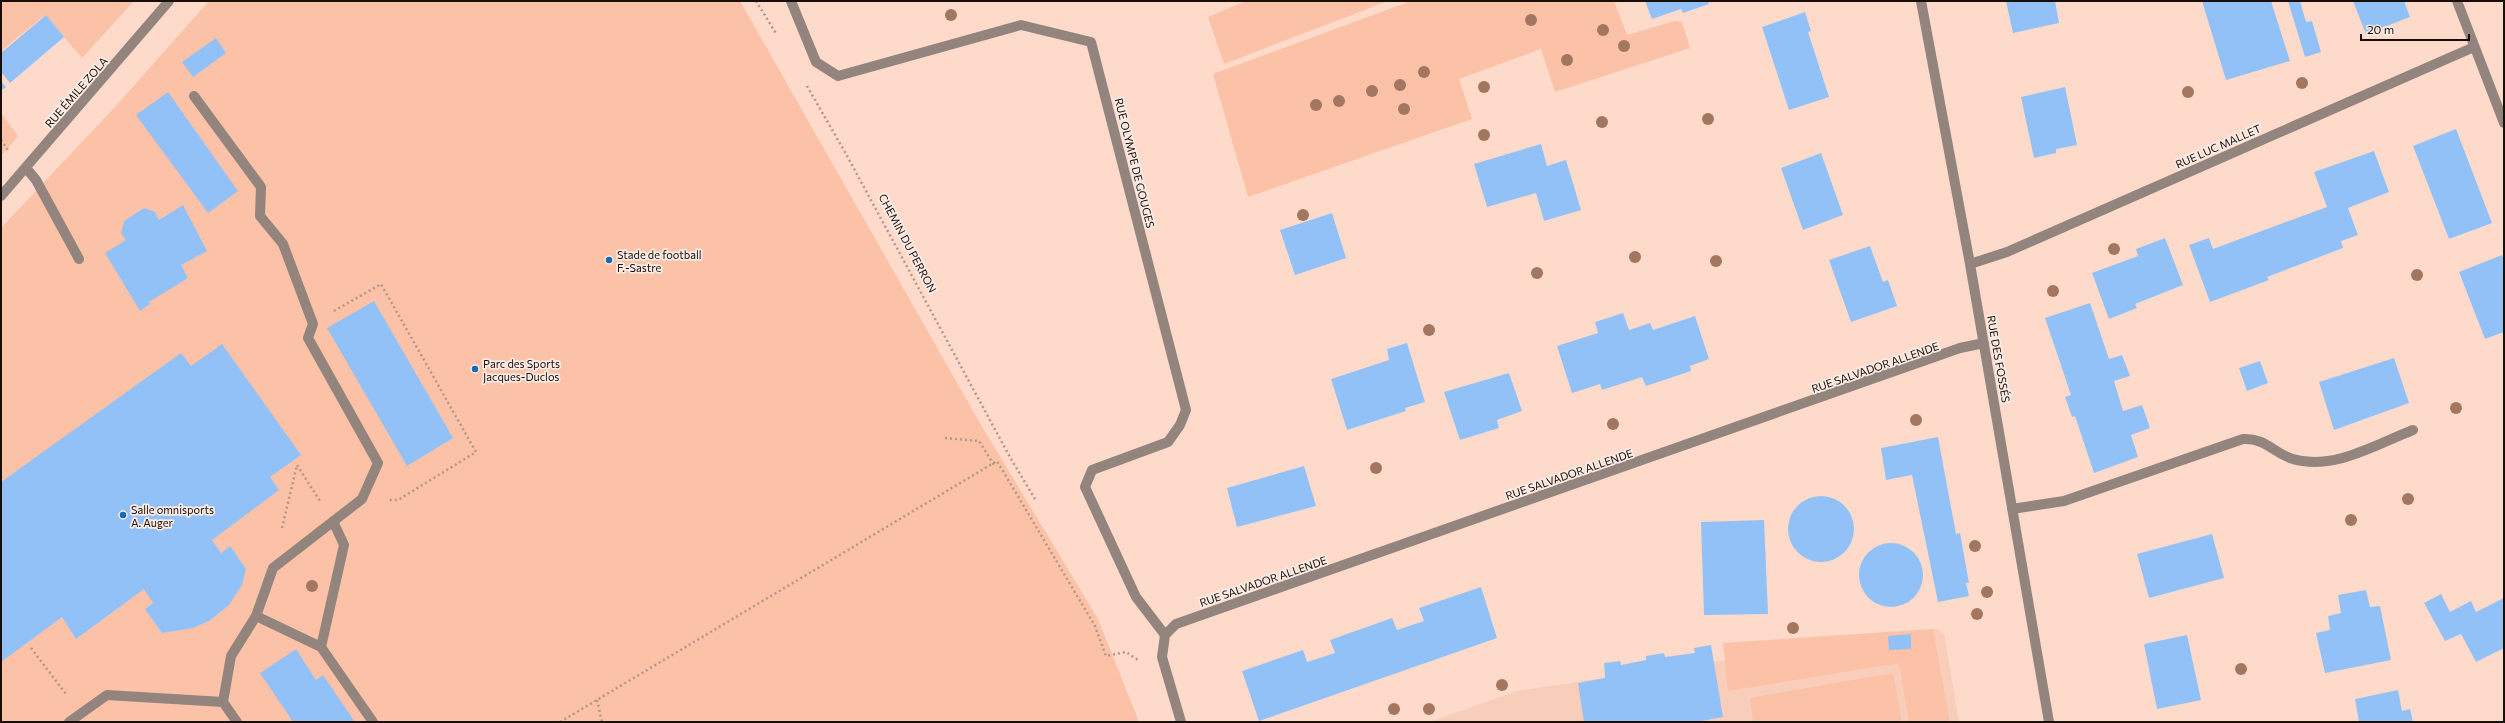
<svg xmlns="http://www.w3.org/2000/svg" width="2505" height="723" font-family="Commissioner,sans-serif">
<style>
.built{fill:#f8cdb9}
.green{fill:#fcc2a7}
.building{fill:#92c1f7}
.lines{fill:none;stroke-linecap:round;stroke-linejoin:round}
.path{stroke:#b29689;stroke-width:2.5;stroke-dasharray:2 3;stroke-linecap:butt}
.minor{stroke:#93847e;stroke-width:10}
.tree{fill:#a3765f}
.poi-dot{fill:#1669b7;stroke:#fbece6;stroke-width:1.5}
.labels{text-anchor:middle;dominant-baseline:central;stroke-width:3.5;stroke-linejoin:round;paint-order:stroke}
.street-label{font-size:11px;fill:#180d07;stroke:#fbece6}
.poi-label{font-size:11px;fill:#180d07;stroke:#fbece6;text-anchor:start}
</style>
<rect width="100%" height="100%" fill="#fedaca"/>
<path class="built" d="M1936 629 1944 634 1959 722H1430L1517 691Z"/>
<path class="green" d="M5 1H134L82 58 45 15 1 51V3Z
M209 1H740L981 425 1098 619 1139 722H1V228L114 108Z
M1246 1H1388L1224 64 1208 17Z
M1411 1H1614L1627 35 1675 21 1682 22 1690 48 1555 92 1541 49 1459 79 1472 119 1248 197 1213 74Z
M1 113 18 136 1 156Z
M1933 629 1950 722H1909L1899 663 1728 691 1723 643Z
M1893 673 1902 722H1753L1750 698Z"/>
<path class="building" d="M1645 1H1708L1709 4 1683 13 1681 9 1652 19Z
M2006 1H2055L2059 23 2013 33Z
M2202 1H2271L2290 61 2226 80Z
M2288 1H2300L2306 22 2312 21 2321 52 2305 57Z
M2353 1H2404L2410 17 2366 34Z
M1805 12 1811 31 1808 32 1829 97 1789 110 1762 27Z
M46 15 64 37 10 83 1 72V53Z
M216 38 226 53 193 77 182 62Z
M1 81 6 87 1 91Z
M2065 87 2077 145 2056 149V153L2034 158 2021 97Z
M168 92 238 191 208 213 136 115Z
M2456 129 2492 223 2449 239 2413 146Z
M1541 144 1547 166 1566 160 1581 210 1544 221 1536 193 1487 207 1474 164Z
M2374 151 2389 192 2348 208 2358 235 2341 241 2343 248 2267 277 2269 280 2210 302 2189 245 2209 238 2213 249 2327 207 2314 172Z
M1821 153 1843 215 1803 230 1781 168Z
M183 205 207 251 181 265 188 278 149 302 150 304 140 311 105 253 126 240 121 233 124 221 144 208 155 212 159 220Z
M1332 213 1346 258 1295 275 1280 230Z
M2165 238 2183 285 2135 304 2137 308 2109 319 2092 273 2138 256 2136 249Z
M1870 246 1883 282 1888 280 1897 306 1851 322 1829 260Z
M2502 255 2504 261V332L2485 339 2459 272Z
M374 301 453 438 407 466 327 328Z
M2090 303 2109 359 2122 355 2130 376 2114 381 2123 411 2142 405 2150 428 2131 435 2138 457 2094 473 2075 416 2072 417 2065 397 2071 395 2045 318Z
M1623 313 1629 330 1650 323 1653 330 1695 316 1709 359 1690 366 1691 371 1646 386 1642 377 1602 390 1600 384 1572 393 1557 346 1598 333 1595 322Z
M1407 343 1425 402 1405 408 1406 411 1347 430 1331 379 1389 360 1387 349Z
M222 344 301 455 270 477 279 490 212 540 221 553 230 546 246 569 242 585 229 605 209 621 193 628 162 633 145 609 153 603 144 589 76 639 62 617 1 662V482L181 353 191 366Z
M2394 358 2409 403 2334 430 2319 382Z
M2260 361 2268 383 2247 391 2239 368Z
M1509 373 1522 411 1497 420 1499 428 1460 440 1444 392Z
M1938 437 1956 534 1960 533 1969 583H1966L1969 596 1938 602 1912 475 1886 480 1881 448Z
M1304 466 1316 506 1237 527 1227 488Z
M1788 529a33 33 0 1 1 66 0a33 33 0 1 1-66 0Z
M1764 520 1768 614 1704 615 1701 522Z
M2212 534 2224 578 2149 598 2137 554Z
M1859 575a32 32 0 1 1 64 0a32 32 0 1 1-64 0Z
M1481 587 1497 638 1259 721 1242 671 1303 650 1307 662 1335 653 1330 640 1392 618 1397 630 1424 621 1419 608Z
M2366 590 2370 607 2380 606 2391 660 2325 673 2316 633 2330 630 2328 616 2341 613 2338 595Z
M2441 594 2450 612 2471 601 2476 612 2504 598V648L2476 662 2461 634 2445 641 2424 603Z
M1911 634V649L1889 650 1888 636Z
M2187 635 2201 700 2157 709 2144 644Z
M1711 645 1723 717 1696 722H1584L1578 683 1605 678 1604 663 1620 661 1621 665 1646 660V656L1664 653 1665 657 1695 653 1694 648Z
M296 649 316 680 323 675 355 722H293L260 673Z
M2398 690 2402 711 2410 709 2413 722H2359L2355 699Z"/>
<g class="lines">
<path class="path" d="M756 1 777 35
M807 86 846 154 1011 459 1035 499
M1 140 8 150
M334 311 381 284 476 452 398 500H388
M945 438 979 441 994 465
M282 528 297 465 320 501
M31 648 66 694
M597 700 602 722
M560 722 997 461 1095 626 1106 656 1126 652 1138 660"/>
<path class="minor" d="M791 1 816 62 838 76 1021 25 1091 42 1186 410 1180 425 1168 442 1092 470 1085 487 1136 597 1165 635
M1921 1 1970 264 2049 722
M2457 1 2504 123
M194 96 261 187 260 216 283 244 313 324 308 338 378 463 362 499 273 568 256 616 231 656 223 702
M26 168 36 180 79 259
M1 196 169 1
M1970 264 2007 252 2474 47
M2012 509 2064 501 2243 439C2266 438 2273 453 2293 459 2333 471 2377 444 2413 430
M256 616 321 647 344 545 333 521
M1165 635 1176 624 1960 348 1984 343
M1165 635 1162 657 1181 722
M321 647 373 722
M69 722 107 695 223 702 237 722"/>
</g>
<g class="tree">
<circle cx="951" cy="15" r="6"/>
<circle cx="1531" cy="20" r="6"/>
<circle cx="1603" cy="30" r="6"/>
<circle cx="1624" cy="46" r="6"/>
<circle cx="1567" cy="60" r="6"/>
<circle cx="1424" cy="72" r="6"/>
<circle cx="2302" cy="83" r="6"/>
<circle cx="1400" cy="85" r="6"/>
<circle cx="1484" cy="87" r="6"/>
<circle cx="1372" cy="91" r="6"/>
<circle cx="2188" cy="92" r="6"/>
<circle cx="1339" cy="101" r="6"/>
<circle cx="1316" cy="105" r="6"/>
<circle cx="1404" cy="109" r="6"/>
<circle cx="1708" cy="119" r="6"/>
<circle cx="1602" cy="122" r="6"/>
<circle cx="1484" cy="135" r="6"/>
<circle cx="1303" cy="215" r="6"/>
<circle cx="2114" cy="249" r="6"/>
<circle cx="1635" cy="257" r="6"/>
<circle cx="1716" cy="261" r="6"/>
<circle cx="1537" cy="273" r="6"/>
<circle cx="2417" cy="275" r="6"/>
<circle cx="2053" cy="291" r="6"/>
<circle cx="1429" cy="330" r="6"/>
<circle cx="2456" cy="408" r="6"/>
<circle cx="1916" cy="420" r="6"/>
<circle cx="1613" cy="424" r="6"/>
<circle cx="1376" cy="468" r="6"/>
<circle cx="2408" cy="499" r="6"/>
<circle cx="2351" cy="520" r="6"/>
<circle cx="1975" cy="546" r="6"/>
<circle cx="312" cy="586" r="6"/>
<circle cx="1987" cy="592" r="6"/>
<circle cx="1977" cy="614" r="6"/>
<circle cx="1793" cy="628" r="6"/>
<circle cx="2241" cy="669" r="6"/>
<circle cx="1502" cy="685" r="6"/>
<circle cx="1394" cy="709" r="6"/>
<circle cx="1429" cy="709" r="6"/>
</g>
<g class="poi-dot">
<circle cx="609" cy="260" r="4"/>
<circle cx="475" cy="369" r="4"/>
<circle cx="123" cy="515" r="4"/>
</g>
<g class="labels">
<g class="street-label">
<text transform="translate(76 92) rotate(-49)">RUE ÉMILE ZOLA</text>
<text transform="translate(2218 146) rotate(-24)">RUE LUC MALLET</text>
<text transform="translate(1135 163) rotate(76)">RUE OLYMPE DE GOUGES</text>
<text transform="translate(908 243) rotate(62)">CHEMIN DU PERRON</text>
<text transform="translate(1999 359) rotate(80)">RUE DES FOSSÉS</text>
<text transform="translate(1875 367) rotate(-19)">RUE SALVADOR ALLENDE</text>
<text transform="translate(1569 474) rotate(-19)">RUE SALVADOR ALLENDE</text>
<text transform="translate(1263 581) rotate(-19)">RUE SALVADOR ALLENDE</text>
</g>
<g class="poi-label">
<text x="617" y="254">Stade de football<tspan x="617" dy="13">F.-Sastre</tspan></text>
<text x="483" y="363">Parc des Sports<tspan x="483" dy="13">Jacques-Duclos</tspan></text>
<text x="131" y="509">Salle omnisports<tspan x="131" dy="13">A. Auger</tspan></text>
</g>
</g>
<rect width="2505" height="723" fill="none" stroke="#180d07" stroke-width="4"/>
<path d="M2361 34v6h108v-6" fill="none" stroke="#180d07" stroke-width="2"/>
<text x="2367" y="34" font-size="12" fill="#180d07" stroke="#fbece6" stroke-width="3" paint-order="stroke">20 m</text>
</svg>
